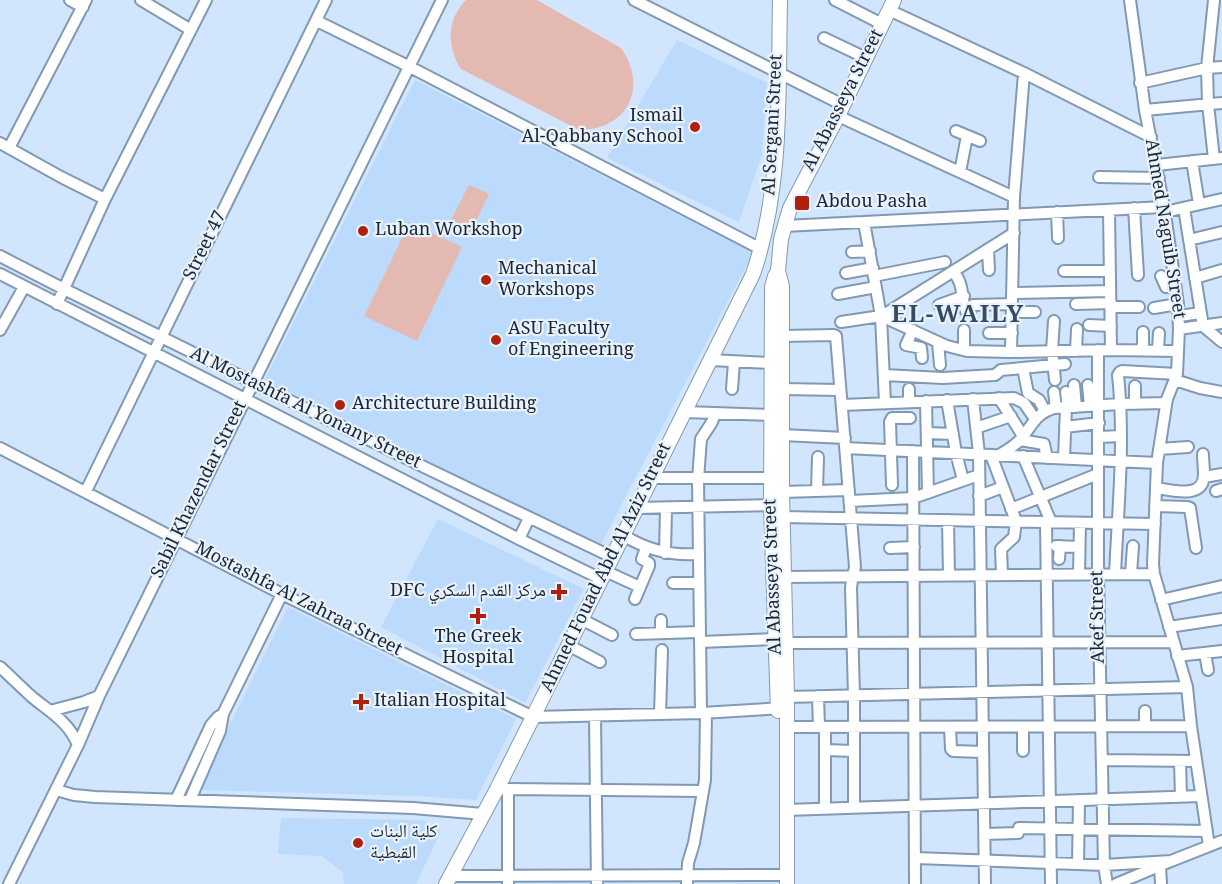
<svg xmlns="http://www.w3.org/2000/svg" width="1222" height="884" font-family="Georgia,'Noto Naskh Arabic',serif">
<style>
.built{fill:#bbdafc}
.green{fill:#e3b9b1}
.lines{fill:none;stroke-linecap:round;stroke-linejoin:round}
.minor-casing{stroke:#8199b3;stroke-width:14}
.major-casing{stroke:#8199b3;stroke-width:16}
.minor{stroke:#fff;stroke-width:10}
.major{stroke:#fff;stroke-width:14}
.poi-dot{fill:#af210e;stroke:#e8f2fd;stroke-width:2}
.labels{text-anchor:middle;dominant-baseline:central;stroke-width:4.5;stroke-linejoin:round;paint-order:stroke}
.street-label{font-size:18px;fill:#1c2630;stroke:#e8f2fd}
.poi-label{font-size:18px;fill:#1c2630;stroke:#e8f2fd;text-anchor:start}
.district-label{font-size:24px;font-weight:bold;letter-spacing:1.5px;fill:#354b61;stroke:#e8f2fd}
</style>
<rect width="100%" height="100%" fill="#d1e6fc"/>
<path class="built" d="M677 40 767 83 762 154 739 222 607 158Z
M415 80 753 253 600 546 497 496 265 379Z
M438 519 584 589 525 703 381 627Z
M288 607 516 719 476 800 415 796 197 790Z
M281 818 423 820 441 831 416 884H344L343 872 322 856 278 854Z"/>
<path class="green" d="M466 0H537L621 48C649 88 627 130 579 130L461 69C447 47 446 20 466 0Z
M469 185 489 194 470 234 449 224Z
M410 222 462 247 417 341 364 316Z"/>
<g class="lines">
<defs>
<path id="minor" d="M70 0 83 7
M141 0 191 30
M634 0 843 105
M835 0 882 24
M1130 0 1145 110 1164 207 1178 304 1179 329 1177 374 1167 399 1157 463 1153 564 1154 574 1187 687 1191 726 1209 846
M1214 0 1207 68 1208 104 1214 159
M889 10 1024 73 1151 137
M317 21 410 67 761 249
M824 38 866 58
M1140 83 1207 68 1222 67
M1145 110 1222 103
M838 116 1014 197
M956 131 980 141
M0 143 61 177 105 199
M9 148 86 0
M1192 161 1199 204
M1157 165 1222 158
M960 172 967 136
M1099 177 1159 178
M1134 208 1138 275
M1184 208 1203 326 1222 342
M1109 210 1111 350
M1057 212 1058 238
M1165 212 1222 199
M864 222 881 316 885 403
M784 226 1164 207
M1189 240 1222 232
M988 250 989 270
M852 252 870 251
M0 256 64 289 424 467 612 557
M1064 271H1110
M953 272C964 282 961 299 966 311H970
M846 273 873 268
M0 274 519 539 601 579
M874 276 945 262
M1161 276 1166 287 1175 286
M1195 278 1222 270
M1012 293 1110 291
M838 294 876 287
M57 304 105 199 206 0
M1076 304 1111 303
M939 305 964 296
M973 305 1012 304
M1111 307H1139
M1154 308 1178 304
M1012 312H1035
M882 316 1014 233
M1179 316 1201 313
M1054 321 1052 351 1055 380
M841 322 881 316 947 346 967 351 1011 352 1111 350 1178 351
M1089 325 1111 326
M1179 329 1222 323
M0 330 24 287
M913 330 906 345 921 348 922 358
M989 333H1012
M782 336 834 335 836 336 855 567 852 580 851 588 854 695V808
M938 342 940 365
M964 350V330
M1098 350V574L1104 865 1107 884
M1141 350 1143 344V332
M1158 350 1159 333
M1076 351 1077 329
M1011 352 1014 197 1024 73
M711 360 771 363
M1023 368 1028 393 1039 400 1045 411
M884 375 943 378 995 375 1001 370 1065 364
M1175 380 1200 388 1222 392
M1074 385 1076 407
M1088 385 1090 406
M732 389 734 362
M782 389 840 390
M909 389V402
M1054 392 1056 408
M1066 392 1068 408
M999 398 1023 436
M973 399 979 454 985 884
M947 400 956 453 963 480
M926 401 928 493
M1135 404V386
M842 405 1014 398 1024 403 1035 419
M685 412 771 415
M1065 427 1099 423
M976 428 1011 416
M927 433 953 434
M782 435 845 438
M1099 437 1121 436
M1020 440 1044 444 1047 458
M0 448 282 594 533 717 701 713 784 708
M845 448 1157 463
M1159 449 1188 447
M913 451 915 884
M991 455 1016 521 1014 537 1001 549 1002 575
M999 455C1006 451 1014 446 1019 441 1032 427 1034 414 1054 408L1121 404 1166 403
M1023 456 1051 522
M1064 458 1066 408
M1204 477 1222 474
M651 478H771
M892 485 890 422 892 418H910
M1156 488C1173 490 1204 500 1204 474 1204 467 1203 461 1203 454
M86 491 326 0
M817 491 818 457
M1216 491 1222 489
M782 492 849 490
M979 496 1003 487
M850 501 913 498 979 475
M1155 506 1187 507 1190 508 1196 548
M636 508 779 505
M1011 509 1098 474
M782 517 1155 524
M948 520 949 575
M1046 522 1051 884
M623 535C647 550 670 556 698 554
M519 539 529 518
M1056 546 1079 547
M890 548 914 547
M665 553 666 509
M1059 559 1060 546
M605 571 640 587
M1079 574 1080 523
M1115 574C1118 508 1125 441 1118 375L1120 372 1122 371 1177 374
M1131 574 1133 546
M783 577 1154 574
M673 583H699
M635 599 649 566V563L642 559 646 548
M1161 600 1222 586
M581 619 612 635
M661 620V633
M1169 627 1222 619
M636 634 699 632
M700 642 775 639
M785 643 1173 642
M568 645 600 662
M1205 653 1208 670
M1177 656 1222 651
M0 667C11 677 21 687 32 697 50 712 69 722 78 745
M818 696 819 727
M787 697 1187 687
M50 711 84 702 99 696
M701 713 698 479 701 439 712 422 715 413
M660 714 662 650
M595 716 597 884
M1145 726V711
M787 727 1191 726
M825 727V809
M950 727 951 749 953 751 983 752
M825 750 854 751
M1023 751V727
M1102 760 1196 761
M1180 761 1181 796
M497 789 703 791
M508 789V884
M56 790 74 795 95 797 413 808 483 814
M176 800 211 725 218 717 223 714
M190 800 220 731 223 714 282 594
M786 810 1201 796
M985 834 1018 833 1019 828 1207 831
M916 858 1104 865 1171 861
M1078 864 1079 800
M1160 866 1161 884
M450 876 787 875
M9 884 78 745 99 696 442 0
M687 884 688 863 694 843 705 780 706 713
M1116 884 1171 861 1222 841"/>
<path id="major" d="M778 711 771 506 772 287 775 276 778 271
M446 884 497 789 533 717 753 274C783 187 778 90 780 0
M787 884V697L782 492V286L778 271 781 239 790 208 838 116 894 0"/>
</defs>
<use href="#minor" class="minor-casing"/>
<use href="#major" class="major-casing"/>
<use href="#minor" class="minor"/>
<use href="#major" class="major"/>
</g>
<g class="poi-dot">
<circle cx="695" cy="127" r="6"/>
<rect x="794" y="195" width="16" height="16" rx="3"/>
<circle cx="363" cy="231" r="6"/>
<circle cx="486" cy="280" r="6"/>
<circle cx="496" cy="340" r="6"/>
<circle cx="340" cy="405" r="6"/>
<path d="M556 583h6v6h6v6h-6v6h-6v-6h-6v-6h6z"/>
<path d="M475 607h6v6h6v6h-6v6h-6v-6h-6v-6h6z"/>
<path d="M358 693h6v6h6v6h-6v6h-6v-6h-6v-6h6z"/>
<circle cx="358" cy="843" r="6"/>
</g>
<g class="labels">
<g class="street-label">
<text transform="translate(844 101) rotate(-63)">Al Abasseya Street</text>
<text transform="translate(774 125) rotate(-87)">Al Sergani Street</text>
<text transform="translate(1164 229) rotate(81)">Ahmed Naguib Street</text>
<text transform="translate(206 246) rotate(-64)">Street 47</text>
<text transform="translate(305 409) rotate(26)">Al Mostashfa Al Yonany Street</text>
<text transform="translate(200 490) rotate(-64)">Sabil Khazendar Street</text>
<text transform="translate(607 568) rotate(-64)">Ahmed Fouad Abd Al Aziz Street</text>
<text transform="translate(774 577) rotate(-92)">Al Abasseya Street</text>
<text transform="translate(298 600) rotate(27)">Mostashfa Al Zahraa Street</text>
<text transform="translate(1099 617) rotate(-91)">Akef Street</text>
</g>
<g class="poi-label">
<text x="683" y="117" text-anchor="end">Ismail<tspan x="683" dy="21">Al-Qabbany School</tspan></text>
<text x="816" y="203">Abdou Pasha</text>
<text x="375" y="231">Luban Workshop</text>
<text x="498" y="270">Mechanical<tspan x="498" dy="21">Workshops</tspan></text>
<text x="508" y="330">ASU Faculty<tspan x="508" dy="21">of Engineering</tspan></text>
<text x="352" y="405">Architecture Building</text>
<text x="546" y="592" text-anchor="end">DFC مركز القدم السكري</text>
<text x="478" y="638" text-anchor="middle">The Greek<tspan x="478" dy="21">Hospital</tspan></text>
<text x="374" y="702">Italian Hospital</text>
<text x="370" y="833">كلية البنات<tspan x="370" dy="21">القبطية</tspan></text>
</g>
<g class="district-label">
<text x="958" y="316">EL-WAILY</text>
</g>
</g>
</svg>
